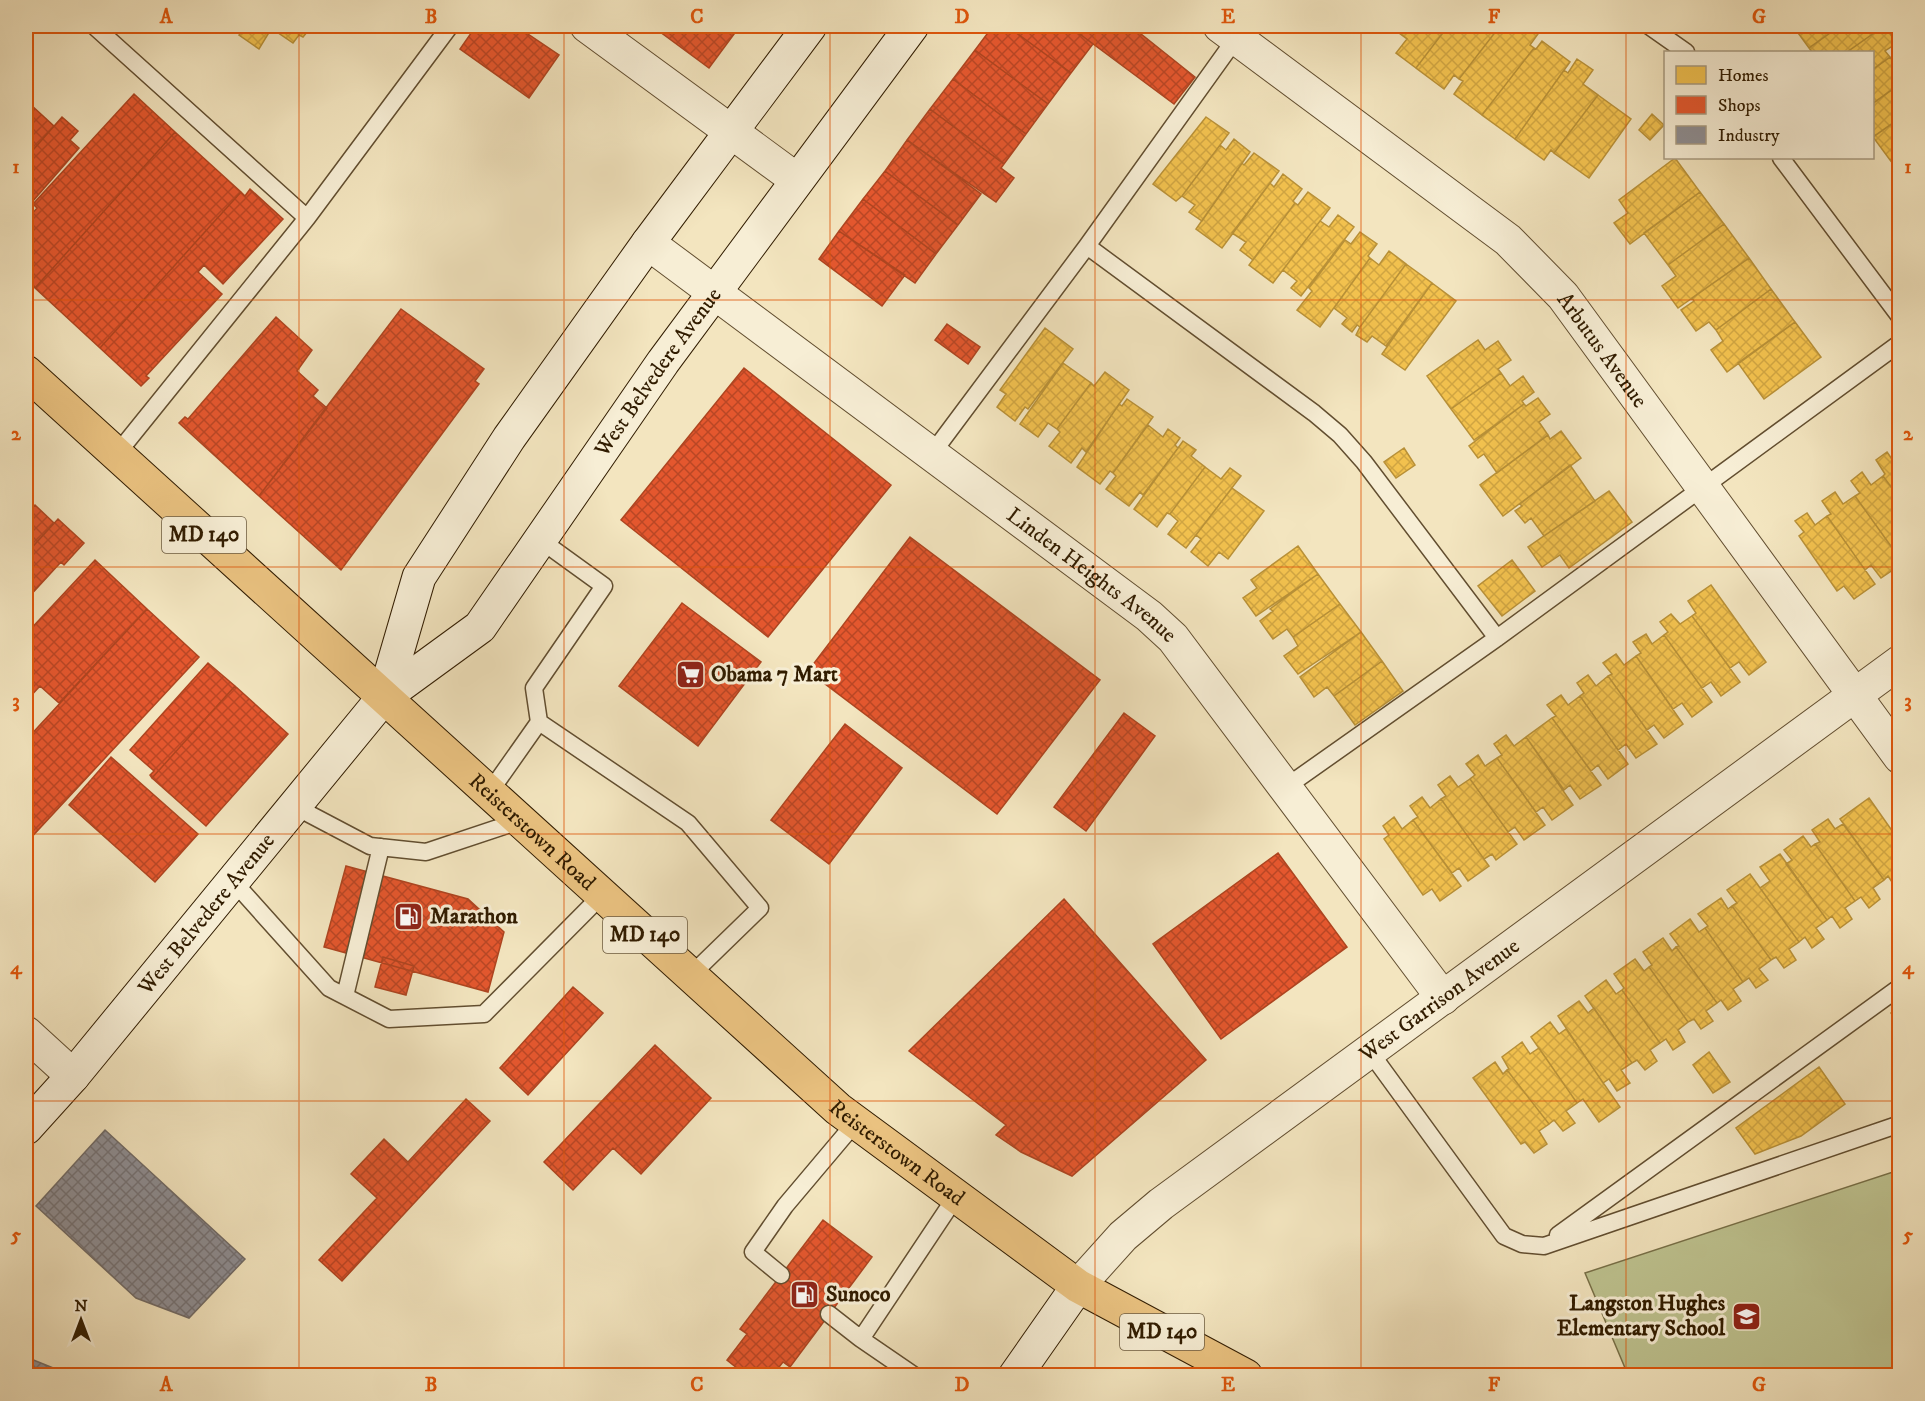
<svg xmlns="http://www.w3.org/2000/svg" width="1925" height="1401" font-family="'IM FELL DW Pica',serif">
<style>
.pitch{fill:#bec390;stroke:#787048;stroke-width:1.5}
.homes{fill:url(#homes-cross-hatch);stroke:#b89037;stroke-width:1.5}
.shops{fill:url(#shops-cross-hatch);stroke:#ae4520;stroke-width:1.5}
.industry{fill:url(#industry-cross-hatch);stroke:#716b66;stroke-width:1.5}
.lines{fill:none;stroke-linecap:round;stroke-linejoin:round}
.lane-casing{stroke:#624e30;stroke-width:19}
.street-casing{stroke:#624e30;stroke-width:35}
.secondary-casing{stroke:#311c00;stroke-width:35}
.primary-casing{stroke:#311c00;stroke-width:35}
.lane{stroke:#f7eed5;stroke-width:16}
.street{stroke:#f7eed5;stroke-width:33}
.secondary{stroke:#f7eed5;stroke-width:33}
.primary{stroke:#eac280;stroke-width:33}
.grid{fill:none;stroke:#df560b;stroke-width:1.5;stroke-opacity:0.55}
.labels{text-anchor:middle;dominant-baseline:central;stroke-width:6;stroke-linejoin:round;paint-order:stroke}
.shield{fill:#f7eed5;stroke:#6c5b40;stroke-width:1.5}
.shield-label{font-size:21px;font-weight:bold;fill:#311c00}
.street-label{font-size:22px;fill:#311c00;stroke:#f7eed5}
.poi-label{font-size:22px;font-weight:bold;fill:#311c00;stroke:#f7eed5;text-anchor:start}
.neatline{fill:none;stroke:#df560b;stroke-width:2}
.grid-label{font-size:20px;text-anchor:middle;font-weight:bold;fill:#df560b}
</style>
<defs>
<pattern id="homes-cross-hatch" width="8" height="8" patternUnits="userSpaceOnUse" patternTransform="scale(1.5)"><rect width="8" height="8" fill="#f2c14e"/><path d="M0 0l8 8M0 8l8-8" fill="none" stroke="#d0a542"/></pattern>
<pattern id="shops-cross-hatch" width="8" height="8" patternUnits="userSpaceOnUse" patternTransform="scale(1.5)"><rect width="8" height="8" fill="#e4572e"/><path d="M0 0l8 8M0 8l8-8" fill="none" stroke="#b94725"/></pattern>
<pattern id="industry-cross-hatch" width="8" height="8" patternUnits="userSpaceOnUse" patternTransform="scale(1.5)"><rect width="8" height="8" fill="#8d8d92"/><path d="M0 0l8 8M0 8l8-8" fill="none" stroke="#747275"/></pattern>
</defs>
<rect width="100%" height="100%" fill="#f3e5bf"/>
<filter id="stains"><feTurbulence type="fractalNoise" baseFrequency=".00333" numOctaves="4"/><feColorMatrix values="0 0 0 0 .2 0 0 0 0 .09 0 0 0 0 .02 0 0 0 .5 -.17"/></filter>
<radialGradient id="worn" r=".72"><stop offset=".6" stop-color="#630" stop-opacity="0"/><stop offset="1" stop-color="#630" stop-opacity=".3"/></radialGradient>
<path class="pitch" d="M1899 1170V1375H1628L1585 1273Z"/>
<path class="homes" d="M246 26H273L259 49 239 35Z
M282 26H312L303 37 299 35 293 43 277 32Z
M1398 26H1448L1416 68 1396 53 1407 39 1395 30Z
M1448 26H1500L1459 79 1454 75 1444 89 1416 68Z
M1500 26H1519L1526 30 1528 27 1538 34 1530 45 1534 48 1482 115 1454 94 1463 81 1459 79Z
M1793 26H1840L1809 48Z
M1840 26H1884L1847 52H1812L1809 48Z
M1884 26 1897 43 1885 51 1890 57 1872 70V52H1847Z
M1542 41 1570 62 1515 139 1482 115 1534 48 1536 49Z
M1890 57 1894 63 1900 59V84L1872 104V70Z
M1577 59 1593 70 1583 84 1598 95 1554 153 1551 150 1544 160 1515 139 1564 70 1568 73Z
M1900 84V118L1873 137 1872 104Z
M1598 95 1631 119 1589 178 1554 153Z
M1652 114 1664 125 1650 140 1639 130Z
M1206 117 1229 133 1182 196 1176 201 1153 184Z
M1900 118V153L1890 160 1873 137Z
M1234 139 1250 152 1202 221 1189 212 1195 205 1182 196 1220 145 1226 150Z
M1254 153 1279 171 1222 248 1196 229 1242 163 1244 165Z
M1900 153V173L1890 160Z
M1675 158 1700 192 1630 244 1614 223 1628 213 1619 200Z
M1283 174 1302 189 1293 201 1295 203 1253 260 1240 250 1246 242 1232 233 1270 183 1274 187Z
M1308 192 1330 208 1273 283 1249 265 1295 203 1298 205Z
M1700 192 1724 224 1668 265 1644 233Z
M1338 215 1354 227 1301 296 1291 288 1297 281 1283 270 1320 221 1329 227Z
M1724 224 1749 258 1678 308 1662 286 1676 276 1668 265Z
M1360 232 1377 244 1368 256 1370 258 1320 327 1297 310 1312 291 1309 288 1345 240 1351 244Z
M1389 251 1406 264 1360 327 1357 325 1352 332 1342 324 1347 318 1334 308 1370 258 1379 265Z
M1749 258 1771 289 1716 330 1709 322 1696 331 1681 310 1694 301 1692 298Z
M1406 264 1432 283 1386 346 1372 336 1367 342 1356 335 1360 327Z
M1432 283 1456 301 1405 370 1382 354Z
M1771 289 1795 322 1727 372 1711 350 1723 341 1716 330Z
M1795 322 1821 357 1764 399 1738 363Z
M1045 328 1073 349 1028 409 1025 407 1015 421 997 407 1006 394 1000 390Z
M1478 340 1485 350 1498 341 1511 360 1498 369 1501 373 1451 409 1427 376Z
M1063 363 1091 383 1057 429 1048 423 1038 437 1020 424Z
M1105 372 1129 390 1086 452 1082 448 1071 463 1049 446 1060 432 1057 429 1091 383 1094 386Z
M1501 373 1510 386 1523 376 1534 392 1522 401 1524 404 1474 440 1451 409Z
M1538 398 1550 414 1539 422 1548 435 1497 473 1484 454 1478 458 1469 446 1524 404 1526 406Z
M1127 399 1153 417 1113 473 1110 471 1100 484 1077 467 1119 404 1122 406Z
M1148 425 1163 437 1168 429 1180 438 1175 445 1178 448 1143 495 1140 492 1129 506 1106 489 1116 476 1113 473Z
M1561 431 1581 458 1503 516 1480 485 1548 435 1550 439Z
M1183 441 1196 450 1191 456 1205 467 1170 514 1167 513 1157 527 1134 509Z
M1404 448 1415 465 1396 478 1384 462Z
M1887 452 1896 465 1900 463V499L1883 476 1885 474 1876 460Z
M1570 465 1595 501 1544 536 1531 518 1525 523 1515 511 1522 506 1520 504Z
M1205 467 1221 479 1230 468 1241 476 1186 548 1168 534 1178 521 1170 514Z
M1862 472 1871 485 1883 476 1900 499V544L1893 549 1855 496 1860 493 1851 481Z
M1232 488 1264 511 1228 559 1219 552 1208 566 1191 552 1201 539 1196 535Z
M1609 491 1632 522 1569 568 1560 555 1542 567 1528 547Z
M1835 492 1843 504 1855 496 1900 559V565L1881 578 1871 565 1865 570 1827 516 1831 514 1822 501Z
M1807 513 1815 525 1827 516 1875 584 1854 599 1844 586 1837 591 1799 536 1804 532 1795 521Z
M1298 546 1318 574 1256 616 1243 598 1257 588 1251 580Z
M1512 560 1535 591 1502 616 1478 586Z
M1318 574 1340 604 1293 637 1287 629 1273 639 1260 621 1273 611 1270 609Z
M1711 585 1766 662 1749 675 1739 662 1730 668 1692 616 1696 613 1688 601Z
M1340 604 1361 632 1298 674 1284 656 1298 646 1293 637Z
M1671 614 1680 624 1692 616 1740 682 1721 696 1711 682 1702 688 1664 635 1668 632 1660 622Z
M1361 632 1382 661 1334 696 1327 687 1314 697 1300 677Z
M1646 634 1652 644 1664 635 1712 702 1692 717 1682 703 1673 709 1636 656 1641 653 1633 642Z
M1616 654 1624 665 1636 656 1683 724 1664 738 1654 725 1647 730 1608 676 1612 674 1603 663Z
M1382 661 1403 691 1355 725 1334 696Z
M1588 675 1596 686 1608 676 1657 744 1636 758 1626 744 1618 750 1580 696 1584 693 1577 683Z
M1561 695 1568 705 1580 696 1628 764 1608 779 1598 765 1591 771 1552 718 1556 716 1547 705Z
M1552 718 1601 785 1580 799 1570 785 1564 790 1526 737Z
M1506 735 1514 746 1526 737 1573 805 1552 820 1543 807 1536 812 1497 758 1502 755 1494 744Z
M1478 755 1485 766 1497 758 1545 825 1524 840 1515 827 1508 832 1470 779 1475 775 1466 764Z
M1450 776 1458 787 1470 779 1517 844 1496 860 1492 854 1484 859 1441 799 1446 796 1438 785Z
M1422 797 1430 808 1441 799 1489 866 1468 881 1459 868 1452 873 1413 820 1418 817 1410 806Z
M1869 798 1900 842 1898 891 1888 876 1884 880 1840 819Z
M1394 817 1402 829 1413 820 1461 886 1440 901 1432 889 1423 895 1384 839 1389 835 1383 826Z
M1828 819 1835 829 1843 824 1884 880 1873 888 1880 899 1869 908 1861 897 1855 901 1815 844 1820 842 1812 830Z
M1803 836 1811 847 1815 844 1855 901 1845 908 1852 919 1840 928 1832 916 1827 920 1786 864 1792 860 1784 850Z
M1780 854 1827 920 1816 928 1824 939 1812 948 1805 937 1799 942 1760 888 1770 881 1760 867Z
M1750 874 1799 942 1789 949 1796 960 1784 968 1776 957 1771 960 1732 906 1737 903 1727 890Z
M1721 898 1728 909 1732 906 1771 960 1759 969 1768 980 1756 988 1749 978 1743 982 1705 928 1708 926 1698 914Z
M1690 919 1699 932 1705 928 1743 982 1733 989 1741 1001 1728 1010 1721 1000 1717 1003 1676 947 1679 946 1670 934Z
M1663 938 1672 951 1676 947 1717 1003 1706 1011 1713 1021 1701 1029 1694 1019 1688 1022 1649 967 1652 965 1643 952Z
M1635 959 1644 971 1649 967 1688 1022 1678 1030 1685 1042 1673 1050 1666 1039 1660 1043 1622 990 1624 988 1614 974Z
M1606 980 1616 994 1622 990 1660 1043 1650 1050 1657 1061 1645 1070 1637 1060 1632 1063 1585 996Z
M1579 1001 1588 1013 1594 1008 1632 1063 1621 1070 1630 1083 1617 1091 1609 1079 1603 1083 1558 1016Z
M1900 1008V1026L1891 1013Z
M1550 1022 1559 1034 1566 1029 1620 1107 1599 1122 1583 1099 1577 1103 1531 1037Z
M1522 1042 1530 1054 1539 1048 1577 1103 1566 1111 1575 1123 1563 1131 1554 1120 1549 1124 1507 1070 1509 1069 1502 1057Z
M1709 1052 1730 1082 1713 1093 1693 1065Z
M1495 1062 1503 1074 1507 1070 1549 1124 1539 1131 1547 1144 1534 1153 1525 1142 1521 1144 1473 1078Z
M1819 1067 1845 1104 1801 1136 1755 1154 1736 1128Z"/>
<path class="shops" d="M476 26H516L559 55 529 98 460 49Z
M652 26H740L709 68Z
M993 26H1007L1071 73 1048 104 975 50Z
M1007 26H1069L1093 44 1071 73Z
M1069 26H1131L1195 77 1174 104Z
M975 50 1048 104 1026 134 953 79Z
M26 73 33 81 26 89Z
M953 79 1026 134 1004 164 930 109Z
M134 94 175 132 35 288 26 279V221L37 208 33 204Z
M30 104 54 126 26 158V108Z
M930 109 1004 164 1001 168 1014 178 996 202 907 140Z
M62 117 78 131 70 140 79 148 26 209V158Z
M175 132 241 192 100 348 35 288Z
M907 140 981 194 958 225 885 171Z
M885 171 958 225 936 254 863 199Z
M250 189 283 219 223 284 204 265 198 272 222 294 146 376 149 378 141 386 100 348 241 192 245 196Z
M863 199 936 254 915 283 839 231Z
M839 231 905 275 882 306 819 259Z
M401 309 484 369 475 381 479 384 341 570 259 496Z
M276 317 312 350 297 371 318 390 313 396 327 408 259 496 179 423 185 417 188 419Z
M947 324 980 347 968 364 935 340Z
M744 368 891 485 768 637 621 520Z
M35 505 54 523 26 554V514Z
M58 519 84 543 64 565 61 562 26 600V554Z
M910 537 1100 680 997 814 808 671Z
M95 560 147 609 59 703 40 686 26 701V634Z
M682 603 761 662 698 746 619 686Z
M147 609 199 657 26 843V740Z
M208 663 235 686 152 778 150 775 154 771 130 750Z
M235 686 288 734 206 826 152 778Z
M1124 713 1155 736 1086 831 1054 807Z
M845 724 902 768 829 864 771 820Z
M111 757 198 834 155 882 69 805Z
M1278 853 1347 947 1221 1039 1153 944Z
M346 866 468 899 504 932 488 992 324 947Z
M1064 899 1206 1060 1072 1176 1021 1152 996 1135 1006 1125 909 1051Z
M383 957 414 966 406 995 375 987Z
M573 987 603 1013 528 1095 500 1068Z
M655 1045 711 1098 641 1174 613 1148 573 1190 544 1162Z
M466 1099 490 1121 342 1281 319 1260 377 1198 351 1174 384 1139 408 1162Z
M823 1220 872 1257 790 1367 783 1362 772 1376H747L727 1360 747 1334 740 1329Z"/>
<path class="industry" d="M105 1130 245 1259 189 1318 136 1298 36 1206Z
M26 1357 73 1376H26Z"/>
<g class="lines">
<defs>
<path id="lane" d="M94 26 307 218
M1649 26 1686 52
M1781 158 1900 317
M1087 246 1314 413 1340 435 1364 462 1497 638
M116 455 307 218 450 26
M931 455 1087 246 1239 34
M539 539 604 586 534 688 539 722 688 823 760 908 690 976
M1286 787 1497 638 1900 343
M489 793 539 722
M294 806 370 846 426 852 519 821
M233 881 329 988 389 1019 484 1014 601 896
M345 996 381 847
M1370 1052 1504 1236 1522 1244 1544 1246 1900 1124
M1558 1235 1900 987
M781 1275 753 1252 785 1206 855 1123
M829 1314 861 1339
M915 1376 861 1339 955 1198"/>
<g id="street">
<path d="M587 26 797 180"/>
<path id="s1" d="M1220 26 1508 240 1563 296 1900 757"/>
<path id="s2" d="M648 243 1149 616 1173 638 1443 998"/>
<path d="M26 1033 73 1076"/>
<path id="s3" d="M1078 1286 1123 1236 1161 1204 1900 662"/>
</g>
<g id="secondary">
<path d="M384 697 419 577 509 438 648 243 810 26"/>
<path id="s4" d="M26 1128 73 1076 384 697 480 627 663 362 912 26"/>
<path d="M1015 1376 1078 1286"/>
</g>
<g id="primary">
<path id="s5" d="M26 372 838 1109 1078 1286 1246 1376"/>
</g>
</defs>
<use href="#lane" class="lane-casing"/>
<use href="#street" class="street-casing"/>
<use href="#secondary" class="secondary-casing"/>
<use href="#primary" class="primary-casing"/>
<use href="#lane" class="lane"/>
<use href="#street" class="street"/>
<use href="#secondary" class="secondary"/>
<use href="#primary" class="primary"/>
</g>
<path class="grid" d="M299 26V1376M564 26V1376M830 26V1376M1095 26V1376M1361 26V1376M1626 26V1376M26 300H1900M26 567H1900M26 834H1900M26 1101H1900"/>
<defs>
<symbol id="supermarket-square" viewBox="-11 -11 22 22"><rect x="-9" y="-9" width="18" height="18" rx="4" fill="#8f2418" stroke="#f7eed5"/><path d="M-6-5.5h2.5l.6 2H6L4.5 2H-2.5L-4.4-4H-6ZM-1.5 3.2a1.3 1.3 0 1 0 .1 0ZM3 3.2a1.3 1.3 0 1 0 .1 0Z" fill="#fff"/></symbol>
<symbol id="fuel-square" viewBox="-11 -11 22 22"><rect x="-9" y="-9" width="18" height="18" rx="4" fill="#8f2418" stroke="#f7eed5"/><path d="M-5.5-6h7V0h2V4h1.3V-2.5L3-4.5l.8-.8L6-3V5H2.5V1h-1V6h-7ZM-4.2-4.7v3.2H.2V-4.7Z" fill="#fff"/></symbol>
<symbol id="school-square" viewBox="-11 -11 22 22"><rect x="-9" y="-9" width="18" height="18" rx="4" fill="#8f2418" stroke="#f7eed5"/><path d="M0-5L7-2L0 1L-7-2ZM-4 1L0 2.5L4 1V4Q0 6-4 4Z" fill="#fff"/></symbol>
</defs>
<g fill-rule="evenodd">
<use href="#supermarket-square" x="674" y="658" width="33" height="33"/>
<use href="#fuel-square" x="392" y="900" width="33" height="33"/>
<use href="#fuel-square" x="788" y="1278" width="33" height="33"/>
<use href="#school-square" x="1730" y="1300" width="33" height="33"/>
</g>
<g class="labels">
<g class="shield">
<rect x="162" y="517" width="84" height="36" rx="4.5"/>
<rect x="603" y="917" width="84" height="36" rx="4.5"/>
<rect x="1120" y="1314" width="84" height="36" rx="4.5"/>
</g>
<g class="shield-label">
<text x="204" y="535">MD 140</text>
<text x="645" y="935">MD 140</text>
<text x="1162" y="1332">MD 140</text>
</g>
<g class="street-label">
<text stroke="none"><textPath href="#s1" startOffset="504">Arbutus Avenue</textPath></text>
<text stroke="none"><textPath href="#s4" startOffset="990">West Belvedere Avenue</textPath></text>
<text stroke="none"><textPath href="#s2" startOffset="554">Linden Heights Avenue</textPath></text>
<text stroke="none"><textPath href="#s5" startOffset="684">Reisterstown Road</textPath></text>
<text stroke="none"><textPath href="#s4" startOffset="280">West Belvedere Avenue</textPath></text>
<text stroke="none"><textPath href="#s3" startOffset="462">West Garrison Avenue</textPath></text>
<text stroke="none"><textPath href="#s5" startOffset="1170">Reisterstown Road</textPath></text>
</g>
<g class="poi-label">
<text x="711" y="674">Obama 7 Mart</text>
<text x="430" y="916">Marathon</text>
<text x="826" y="1294">Sunoco</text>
<text x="1725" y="1303" text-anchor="end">Langston Hughes<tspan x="1725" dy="25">Elementary School</tspan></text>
</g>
</g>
<rect width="1925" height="1401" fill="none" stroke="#f3e5bf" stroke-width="66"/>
<rect x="1664" y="51" width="210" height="108" fill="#f7eed5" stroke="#a89a80" stroke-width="1.5"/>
<rect x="1676" y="66" width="30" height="18" fill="#f2c14e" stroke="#a89a80" stroke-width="1.5"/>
<text x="1718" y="81" font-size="18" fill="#311c00">Homes</text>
<rect x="1676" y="96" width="30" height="18" fill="#e4572e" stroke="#a89a80" stroke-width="1.5"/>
<text x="1718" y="111" font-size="18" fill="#311c00">Shops</text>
<rect x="1676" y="126" width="30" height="18" fill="#8d8d92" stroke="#a89a80" stroke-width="1.5"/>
<text x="1718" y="141" font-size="18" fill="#311c00">Industry</text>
<g transform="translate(81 1320)" stroke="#f7eed5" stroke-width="4.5" paint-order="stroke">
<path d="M0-4.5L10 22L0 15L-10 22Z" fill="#311c00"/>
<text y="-9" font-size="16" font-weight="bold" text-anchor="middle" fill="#311c00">N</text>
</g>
<rect x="33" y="33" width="1859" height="1335" class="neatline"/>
<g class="grid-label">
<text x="166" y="23">A</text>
<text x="431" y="23">B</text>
<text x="697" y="23">C</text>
<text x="962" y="23">D</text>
<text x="1228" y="23">E</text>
<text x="1494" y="23">F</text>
<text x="1759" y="23">G</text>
<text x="16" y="173">1</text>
<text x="1908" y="173">1</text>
<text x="16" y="440">2</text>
<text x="1908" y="440">2</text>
<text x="16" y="707">3</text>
<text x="1908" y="707">3</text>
<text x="16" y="974">4</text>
<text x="1908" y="974">4</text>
<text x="16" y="1241">5</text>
<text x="1908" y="1241">5</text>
<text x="166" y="1391">A</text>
<text x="431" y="1391">B</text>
<text x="697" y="1391">C</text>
<text x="962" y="1391">D</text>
<text x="1228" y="1391">E</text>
<text x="1494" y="1391">F</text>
<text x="1759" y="1391">G</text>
</g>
<rect width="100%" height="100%" filter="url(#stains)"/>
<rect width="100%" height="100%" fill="url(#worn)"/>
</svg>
